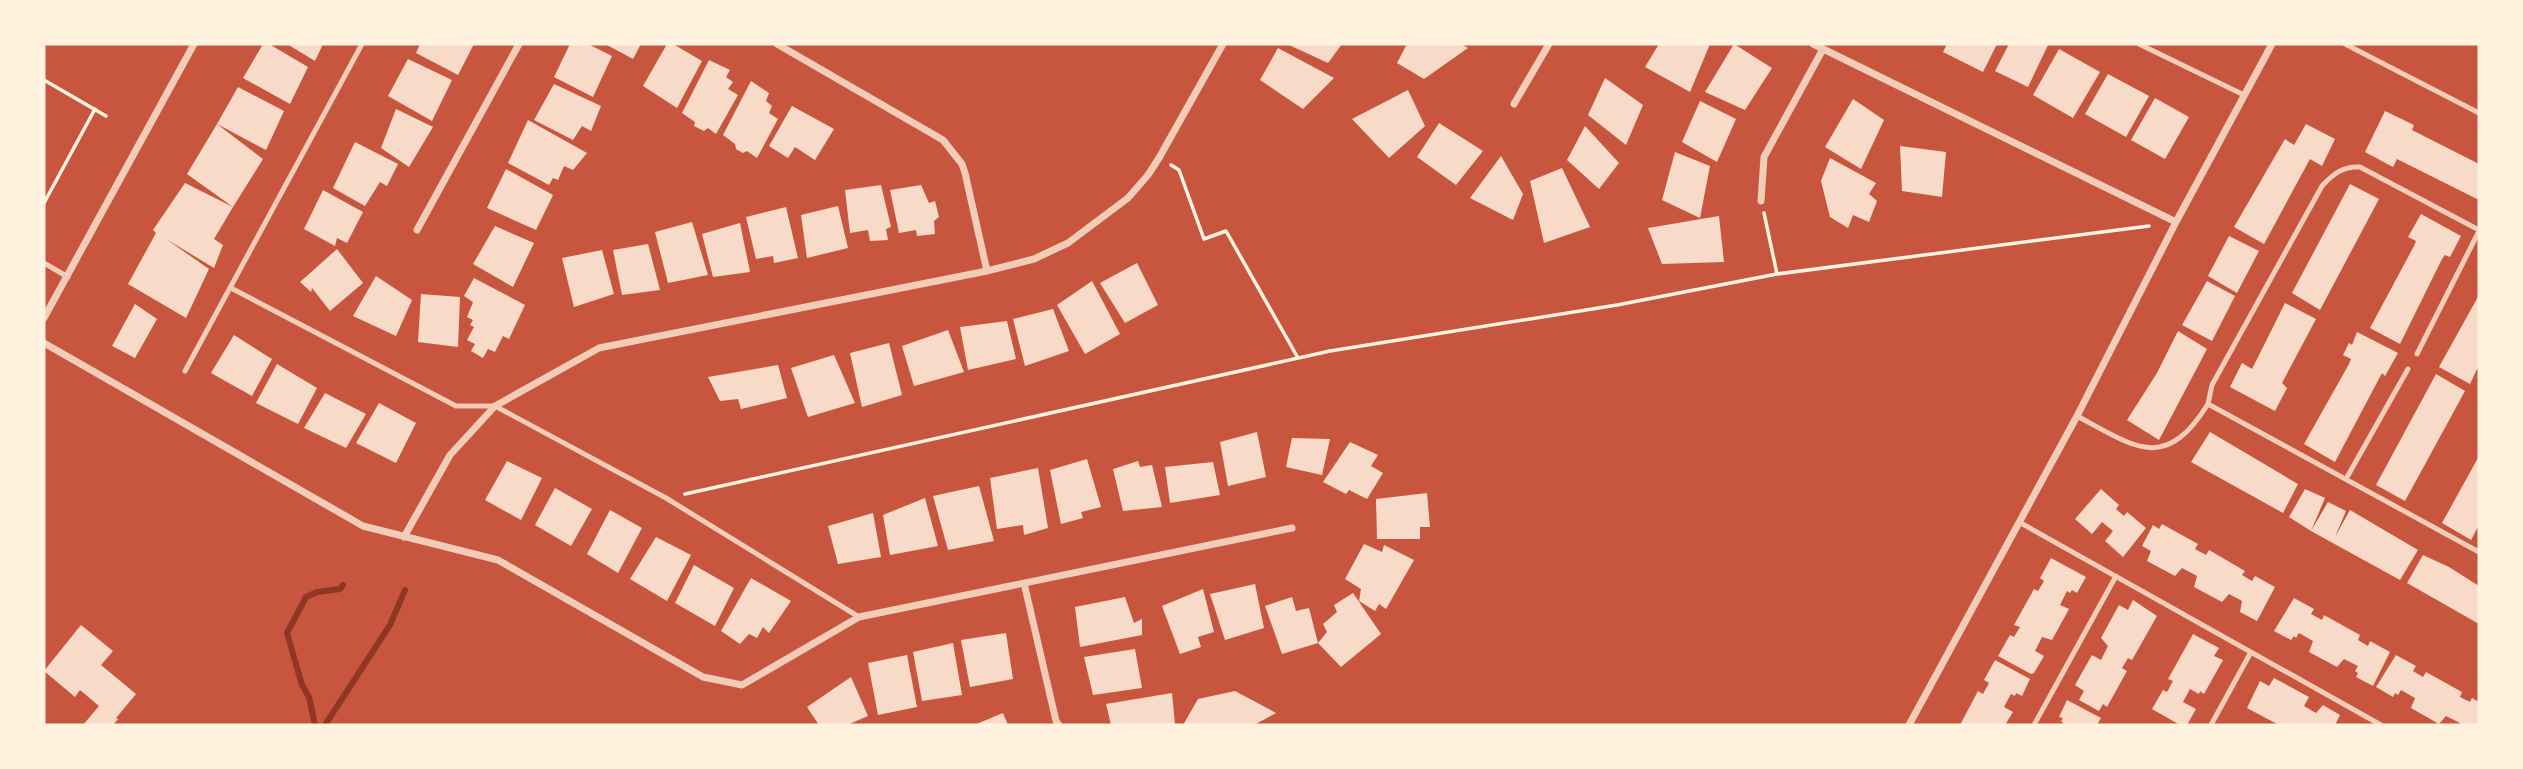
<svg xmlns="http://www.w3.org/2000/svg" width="2523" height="769" font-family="Inter,sans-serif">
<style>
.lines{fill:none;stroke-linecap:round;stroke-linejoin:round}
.stream{stroke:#8f3625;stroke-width:6}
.building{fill:#f7dbc8}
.path{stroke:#fff3e0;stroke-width:3.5}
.service{stroke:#f1ccb7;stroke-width:5}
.minor{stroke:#f1ccb7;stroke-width:7}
</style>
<rect width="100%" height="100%" fill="#c8553d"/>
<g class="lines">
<path class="stream" d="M315 725 309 697 302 685 287 633 306 597 317 592 340 589 343 585
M325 725 390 625 405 590"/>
</g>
<path class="building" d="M263 44H269L308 67 290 104 243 78Z
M287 44H323L315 61Z
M420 44H474L458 75 416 53Z
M570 44H588L612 56 593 97 554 77Z
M605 44H641L633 59Z
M667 44H673L702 61 677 108 643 86Z
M1287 44H1342L1328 63Z
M1407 44H1461L1468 48 1424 79 1397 63Z
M1659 44H1710L1690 92 1645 67Z
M1734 44 1772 68 1745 110 1705 92Z
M1947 44H1997L1983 72 1943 52Z
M2009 44 2048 45 2028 87 1995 71Z
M1278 48 1334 78 1303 109 1260 80Z
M2059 49 2100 72 2073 118 2033 95Z
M408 59 452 80 432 121 388 96Z
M709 60 730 70 726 77 733 82 728 89 738 95 716 134 708 128 704 131 694 126 695 122 682 113Z
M2108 74 2149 96 2126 137 2085 114Z
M1605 78 1643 105 1626 145 1588 115Z
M751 81 769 93 766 101 772 106 769 113 778 119 757 158 747 151 743 153 736 149 735 144 723 135Z
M554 84 601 106 591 131 582 126 573 140 534 120Z
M238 87 284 111 266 150 217 124Z
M1408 90 1425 126 1389 158 1352 119Z
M2155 98 2189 117 2165 159 2131 140Z
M1853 99 1884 120 1861 169 1825 147Z
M1700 101 1736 119 1717 162 1682 142Z
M792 106 834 129 815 160 795 147 788 158 769 146Z
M396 109 433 127 409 167 381 148Z
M2385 111 2414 125 2412 130 2479 164V200L2397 159 2393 167 2365 152Z
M528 120 587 153 573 170 564 166 558 180 553 178 549 185 508 163Z
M1439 123 1483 151 1456 185 1417 157Z
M217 124 263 159 233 207 187 174Z
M2306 124 2335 139 2322 166 2310 159 2264 244 2234 227 2285 139 2294 145Z
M1585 126 1619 163 1599 189 1567 160Z
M355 142 398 164 387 186 380 182 365 206 333 188Z
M1900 146 1946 152 1942 197 1902 191Z
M1675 152 1710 166 1700 218 1662 200Z
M1501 156 1523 194 1513 220 1470 198Z
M1830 158 1876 183 1869 194 1877 201 1869 222 1853 215 1848 228 1830 217 1821 181Z
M1562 168 1590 227 1544 243 1530 181Z
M506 169 553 195 536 230 487 208Z
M185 183 233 207 214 239 223 245 214 268 166 239 209 269 186 318 128 284 156 233 153 230Z
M2350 184 2379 199 2320 310 2292 293Z
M881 185 891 227 886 229 888 240 870 241 868 230 850 233 845 190Z
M921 185 929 203 935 201 939 217 934 221 935 234 917 236 916 230 899 233 890 190Z
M323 190 363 212 347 243 337 238 335 246 304 229Z
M838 206 848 248 807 258 801 215Z
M786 207 798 258 774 263 773 256 756 259 746 217Z
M2421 214 2461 236 2450 257 2445 255 2442 259 2400 344 2370 328 2414 246 2416 241 2408 237Z
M1719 216 1724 262 1662 264 1648 228Z
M692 222 708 275 668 283 655 232Z
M740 223 750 272 713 277 702 234Z
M495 226 534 243 513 287 473 264Z
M2229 236 2259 251 2237 293 2208 276Z
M648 244 660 290 622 295 613 250Z
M337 249 363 283 330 311 312 288 311 292 300 282Z
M602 250 614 294 574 307 562 258Z
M1137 263 1158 305 1125 323 1100 283Z
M376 276 412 300 396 336 353 316Z
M474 278 525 305 509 339 503 336 495 352 488 349 483 358 471 351 475 344 467 340 474 327 470 325 473 320 467 317 473 302 464 296Z
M1092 281 1120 334 1085 354 1057 305Z
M2207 281 2235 296 2212 341 2182 325Z
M421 294 460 297 458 347 418 342Z
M2479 295V365L2470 384 2439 367Z
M2285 303 2316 319 2282 383 2287 388 2275 411 2230 387 2242 363 2252 369Z
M135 304 157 319 135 358 112 346Z
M1053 309 1069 351 1025 366 1013 319Z
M1007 321 1016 359 968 370 960 327Z
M948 330 964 372 914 386 902 346Z
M2178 331 2207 349 2159 440 2127 420 2157 373Z
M2357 332 2398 353 2385 376 2382 373 2335 462 2304 444 2349 364 2351 359 2343 355 2349 343 2352 345Z
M234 335 272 359 252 396 211 373Z
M889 343 902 395 862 407 850 353Z
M834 355 855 403 808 417 791 368Z
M277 364 317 388 298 424 256 403Z
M778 365 787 398 741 409 738 399 720 401 708 377Z
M2436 374 2465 391 2405 501 2376 485Z
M325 393 366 414 346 448 304 428Z
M379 403 416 423 396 463 356 443Z
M1257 432 1266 477 1228 486 1220 442Z
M2210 432 2298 484 2283 513 2191 462Z
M1292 438 1330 439 1322 475 1286 467Z
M1350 442 1378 455 1371 466 1383 473 1367 499 1349 490 1346 494 1323 482Z
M2479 456V525L2471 540 2442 523Z
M1087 459 1101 507 1081 512 1083 518 1061 524 1050 470Z
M507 461 542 478 521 520 485 500Z
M1138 461 1140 467 1152 465 1162 507 1123 511 1113 469Z
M1213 462 1220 495 1170 503 1165 467Z
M1038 468 1048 528 1024 535 1023 525 997 529 990 478Z
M979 486 994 541 948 550 933 496Z
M555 488 592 509 571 546 535 525Z
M2101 489 2119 505 2116 509 2124 516 2127 512 2146 528 2123 557 2105 541 2113 531 2102 522 2092 534 2075 519Z
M2305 489 2325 498 2311 531 2289 517Z
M1427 493 1430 527H1420V539H1377L1376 499Z
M925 498 938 546 890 555 883 515Z
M2328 502 2346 511 2335 537 2350 510 2418 550 2400 580 2311 531Z
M610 510 642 528 618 573 587 554Z
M873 513 881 557 838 564 828 526Z
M2162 524 2198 544 2195 549 2206 555 2209 550 2245 571 2242 575 2252 581 2255 576 2275 587 2257 621 2240 612 2242 601 2229 594 2222 602 2194 587 2197 576 2182 568 2175 576 2147 561 2151 551 2142 546 2153 525 2159 529Z
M656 537 691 555 667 601 630 579Z
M1364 544 1382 552 1384 545 1414 560 1386 609 1379 604 1375 611 1359 601 1361 589 1345 579Z
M2423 555 2449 567 2479 586V624L2407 583Z
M2051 558 2086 577 2077 593 2072 590 2070 593 2067 591 2060 605 2069 609 2052 640 2042 637 2035 651 2044 656 2034 673 2031 674 1998 656 2010 635 2014 637 2020 627 2014 625 2034 589 2038 591 2044 581 2040 578Z
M694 565 734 588 715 626 675 603Z
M751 578 791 601 769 633 763 627 757 638 749 634 740 644 721 631Z
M1255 584 1264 628 1225 640 1210 594Z
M1203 589 1214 632 1198 637 1201 647 1180 654 1162 606Z
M1353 593 1381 634 1341 667 1318 643 1282 654 1265 606 1292 597 1296 611 1309 608 1318 643 1327 632 1323 624 1337 612 1334 605Z
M1125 597 1134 623 1142 619V635L1080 647 1075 607Z
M2294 598 2314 609 2311 614 2322 620 2324 615 2360 635 2358 640 2368 646 2370 641 2390 652 2373 686 2356 677 2358 673 2355 671 2358 666 2344 659 2337 667 2309 652 2313 641 2299 633 2296 638 2294 636 2291 640 2274 631Z
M2133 600 2157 616 2132 660 2128 658 2122 668 2127 671 2107 707 2103 704 2099 711 2079 700 2084 691 2075 685 2092 655 2101 660 2108 646 2101 638 2119 605 2128 610Z
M81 625 113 651 101 665 136 694 116 718 118 719 113 725H83L99 706 80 690 75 697 44 671Z
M1006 633 1013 679 970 687 961 640Z
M2193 634 2219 648 2214 656 2223 660 2204 694 2200 691 2199 694 2190 689 2183 702 2196 709 2187 725H2180L2152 709 2163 690 2167 692 2173 681 2168 679Z
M953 643 962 695 922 701 913 652Z
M1135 649 1142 688 1093 695 1084 657Z
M907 655 917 707 878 715 868 663Z
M2396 655 2416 666 2413 671 2423 677 2426 672 2462 692 2460 697 2470 702 2472 698 2479 702V725H2459L2460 723 2446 716 2439 724 2411 708 2415 698 2401 690 2398 695 2395 693 2393 697 2376 687Z
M1995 660 2030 679 2022 696 2016 693 2015 696 2011 694 2004 707 2013 712 2005 725H1960L1978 691 1983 694 1989 683 1984 680Z
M851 677 868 716 847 725H819L807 707Z
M2274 678 2309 697 2304 706 2316 713 2323 705 2340 715 2335 725H2279L2247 708 2260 681 2269 686Z
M1235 691 1276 713 1254 725H1183L1198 699Z
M1172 693 1175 724 1111 725 1106 704Z
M2067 700 2101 718 2097 725H2065L2061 721 2063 718 2059 717Z
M1003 713 1008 725H974Z"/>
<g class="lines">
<path class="path" d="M44 80 106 116
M1171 165 1179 170 1204 239 1226 231 1298 358
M44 203 95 109
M1764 213 1777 274
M685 494 1330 351 1617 305 1777 274 2149 226"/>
<path class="service" d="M2139 44 2244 95
M2345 44 2479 113
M44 263 68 277
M231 288 456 406H495L666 498 859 617
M2417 354 2479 231
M185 371 362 44
M2208 404 2212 385 2322 186C2333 174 2343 166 2360 167L2479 230
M2077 416C2135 447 2165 473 2208 404L2479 552
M2346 479 2408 369
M2019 522 2381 725
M2034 725 2116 576
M2211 725 2251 652"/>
<path class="minor" d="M777 44 943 140 962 164 965 173 987 271
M1813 44 2176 222
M1514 104 1549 44
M1761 201 1764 157 1823 49
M417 230 519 44
M44 318 194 44
M44 343 363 526 498 560 703 677 742 685 859 617 1292 528
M404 537 450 455 495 406 599 348 987 271 1034 259 1068 243 1128 198 1148 175 1159 158 1223 44
M1024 583 1056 721 1059 725
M1909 725 2077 416 2176 222 2272 44"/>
</g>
<rect width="2523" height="769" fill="none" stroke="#fff3e0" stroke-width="91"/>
</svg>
